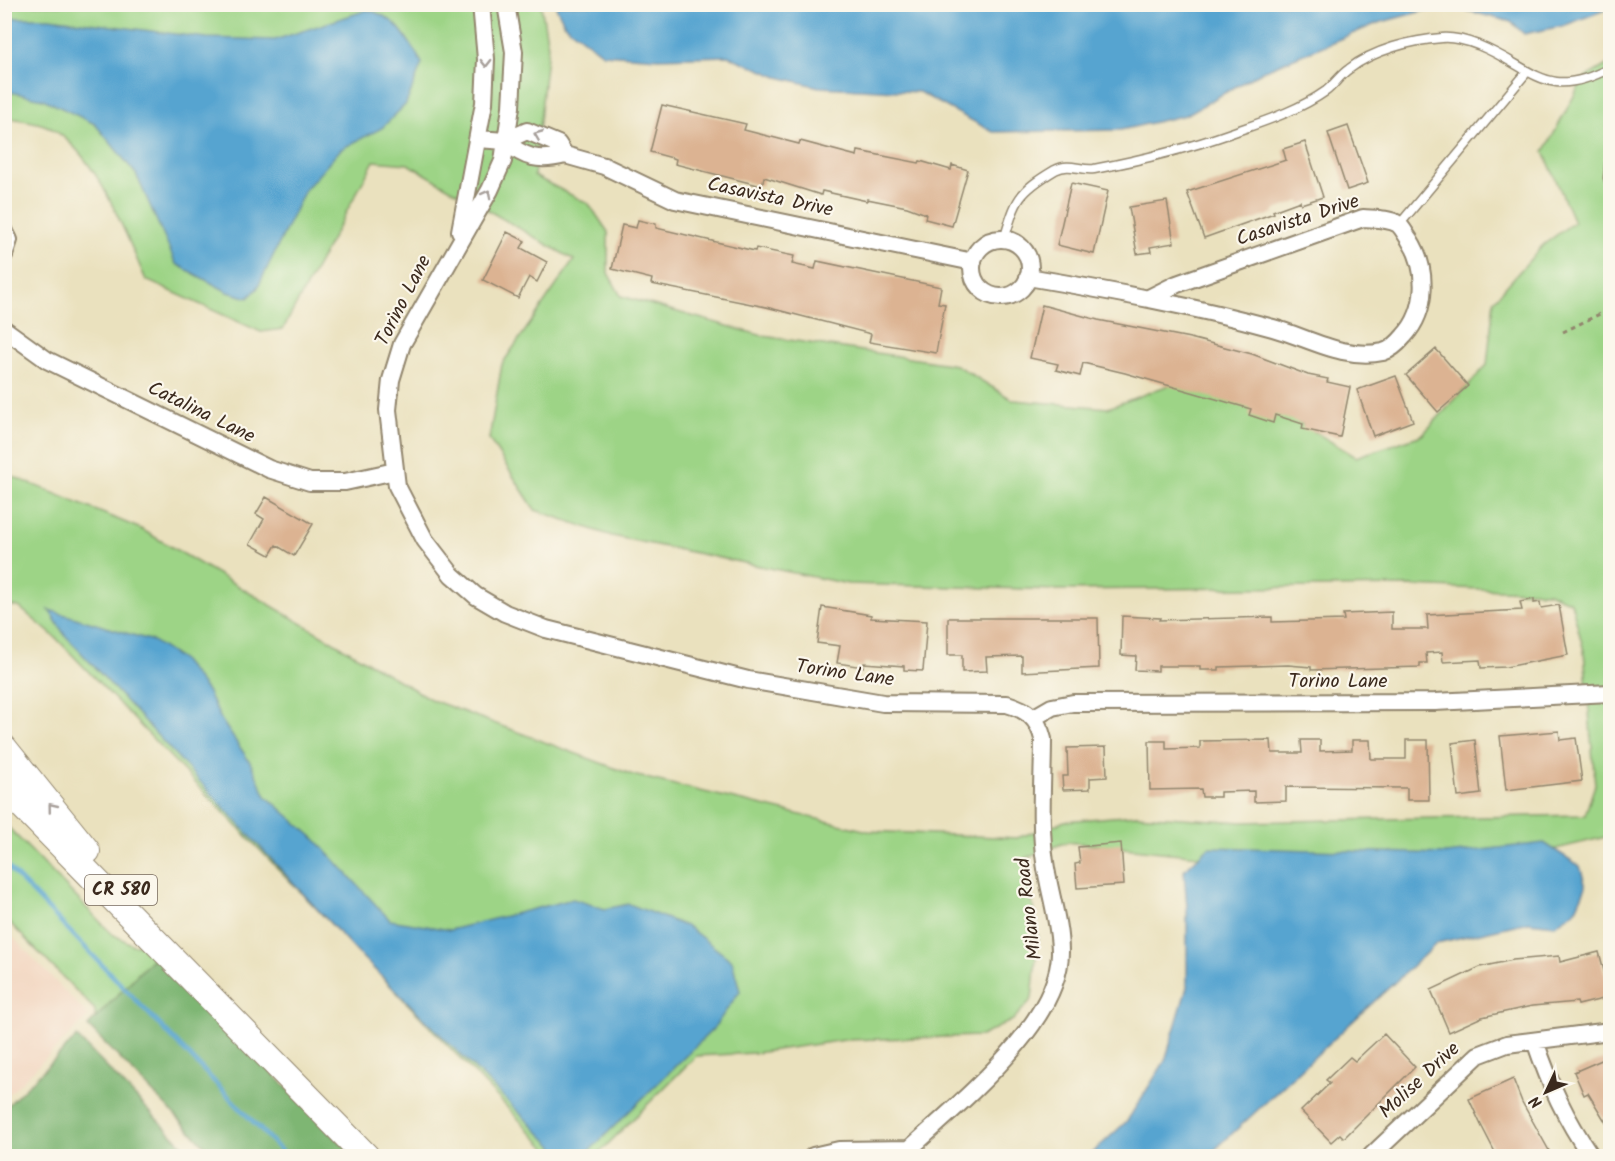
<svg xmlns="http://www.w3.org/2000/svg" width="1615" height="1161" font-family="Kalam,sans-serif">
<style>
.built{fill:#f2d4be}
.green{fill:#9dd486;stroke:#6c7f52;stroke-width:1.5}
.forest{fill:#7eb673;stroke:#5c7048;stroke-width:1.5}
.water{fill:#57a4d0;stroke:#496777;stroke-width:1.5}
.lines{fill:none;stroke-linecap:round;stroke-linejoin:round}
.stream{stroke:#57a4d0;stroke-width:4.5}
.building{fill:#dcb392}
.lane-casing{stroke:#92866e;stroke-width:11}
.street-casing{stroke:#92866e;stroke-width:20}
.primary-casing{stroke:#92866e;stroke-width:28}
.path{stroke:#92866e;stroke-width:3;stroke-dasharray:4.5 4.5;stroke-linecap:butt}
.lane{stroke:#fff;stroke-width:8}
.street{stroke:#fff;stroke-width:16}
.primary{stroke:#fff;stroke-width:26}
.oneway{stroke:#a79f9a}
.labels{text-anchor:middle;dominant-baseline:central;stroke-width:4.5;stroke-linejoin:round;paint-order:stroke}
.shield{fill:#fbf7ec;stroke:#75685c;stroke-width:1.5}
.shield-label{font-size:18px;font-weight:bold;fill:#3b2a1e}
.street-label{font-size:20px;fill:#3b2a1e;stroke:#fbf7ec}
</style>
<rect width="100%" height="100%" fill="#fbf7ec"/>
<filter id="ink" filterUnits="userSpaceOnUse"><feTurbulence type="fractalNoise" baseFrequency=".0167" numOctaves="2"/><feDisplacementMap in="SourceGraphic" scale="12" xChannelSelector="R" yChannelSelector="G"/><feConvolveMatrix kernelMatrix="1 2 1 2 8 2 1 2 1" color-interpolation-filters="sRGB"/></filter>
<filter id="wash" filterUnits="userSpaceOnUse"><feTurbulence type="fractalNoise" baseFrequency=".008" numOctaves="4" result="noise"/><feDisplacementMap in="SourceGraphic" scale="24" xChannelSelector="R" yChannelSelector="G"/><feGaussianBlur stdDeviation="1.35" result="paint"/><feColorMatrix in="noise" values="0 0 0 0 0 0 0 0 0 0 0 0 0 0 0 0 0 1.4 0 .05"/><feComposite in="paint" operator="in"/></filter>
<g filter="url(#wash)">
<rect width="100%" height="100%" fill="#eae1be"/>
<path class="built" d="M5 929 89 1016 5 1098Z"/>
<path class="green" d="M4 5H541L548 46 534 176 589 204 608 232V273L621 296 763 336 956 365 1013 400 1108 408 1211 369 1356 457 1422 435 1487 365 1494 300 1543 245 1574 222 1544 152 1583 79 1610 63V836L1473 869 1363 856H1199L1067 842 1025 858 1038 937 1032 999 1013 1020 981 1036 845 1040 755 1053 696 1056 596 1156H554L57 639 19 607 5 605V473L141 529 432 700 633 775 868 831 1017 838 1065 821 1136 815 1242 822 1585 815 1595 785 1584 651 1571 602 1548 592 1411 586 1058 590 848 584 612 536 535 510 489 439 502 364 574 260 408 164 374 161 283 329 261 332 146 280C124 232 98 154 49 127 37 121 18 120 5 117Z
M4 823 112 934 133 945 146 944 156 955 95 1019V1010L5 918Z"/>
<path class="forest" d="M156 955 354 1156H215L88 1026Z
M77 1037 193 1156H5V1108Z"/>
<path class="water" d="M1610 4V8L1563 26 1524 34 1511 22 1445 5 1378 23 1263 71 1186 115 1121 130 993 132 919 92 819 87 778 77 728 56 658 58 603 54 565 25 555 5Z
M367 10C399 17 406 38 422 63L406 104 382 128 341 149 305 190 257 289 248 298 228 292 176 264 136 174 95 124 43 99 5 91V18H49L207 38 275 40Z
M49 610 153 641 183 661 207 691 222 721 250 762 266 796 315 839 390 920 450 930 573 899 605 909 629 904 688 927 732 961 740 991 713 1029 584 1156H563L356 951 64 634Z
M1544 843 1580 866 1586 887 1575 911 1555 925 1528 922 1437 943 1208 1156H1089L1127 1121 1165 1061 1187 987V908L1184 870 1209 847 1446 854Z"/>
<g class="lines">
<path class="stream" d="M4 863 286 1156"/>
</g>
<g id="blocks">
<path class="building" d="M662 105 746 124 744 130 799 144 800 141 857 156 858 151 919 163 920 161 951 170 952 165 968 170 952 226 925 219 926 214 907 207 867 199V201L822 191 821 195 764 177 762 186 675 164 676 159 650 152Z
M1348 126 1368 183 1347 190 1328 133Z
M1305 142 1323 197 1301 204 1300 201 1273 211 1274 213 1204 238 1187 192 1286 160 1283 149Z
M1071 183 1108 191 1094 254 1057 245Z
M1167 201 1174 243 1150 247 1151 252 1137 254 1129 207Z
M638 220 656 224V228L755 251 756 248 794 256 792 264 815 269 817 261 941 287 938 303 945 304 936 353 869 342 871 334 766 307 651 284 652 279 612 269 622 225 636 228Z
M507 232 525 241 521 248 547 262 537 282 529 277 518 298 483 280Z
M1042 305 1098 320 1190 338 1252 354 1308 375 1328 379 1327 382 1350 387 1340 437 1302 429 1303 424 1275 415 1273 423 1249 415 1251 409 1125 373 1083 363 1080 376 1056 370 1058 364 1030 358Z
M1436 349 1468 386 1438 412 1406 375Z
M1396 376 1413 421 1373 436 1357 390Z
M266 497 313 524 294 556 276 545 270 555 250 544 264 519 256 514Z
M1534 599V603L1540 602 1541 608 1559 605 1568 655 1506 667 1481 668 1480 660 1443 662 1442 652 1426 653 1427 663H1420V667L1311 670V667L1288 665 1219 667V670H1200V666H1158V671L1135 670 1136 656 1121 655 1122 616 1160 618 1159 620 1272 617V622L1344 620 1343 614 1392 612V629H1428L1427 615 1522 610 1520 602Z
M822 607 871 615V618L927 621 923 671 904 670V666L864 663 863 667 837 663 840 646 817 643Z
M948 618H1098L1099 668 1022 672V656L986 657 987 671 962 672V655H948Z
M1559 731 1560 740 1576 738 1582 781 1506 790 1500 736Z
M1271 740 1272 753H1302L1301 740H1320V751L1352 750V740H1370L1371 759H1406V740H1428L1429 800H1407V788L1286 787V801L1254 802V791L1220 792V797H1202L1201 789 1150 790 1149 741H1166V749L1200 748V741Z
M1475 740 1481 794 1458 797 1452 743Z
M1106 747 1107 777 1090 778V789L1063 790 1062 776H1068L1067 748Z
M1121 843 1124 885 1077 888 1075 864 1080 863 1078 847Z
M1599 952 1611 997 1578 1005 1577 1002 1532 1006 1482 1017 1449 1032 1431 990 1480 967 1513 960 1559 956 1560 962Z
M1384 1034 1415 1067 1344 1138 1340 1134 1331 1142 1301 1111 1330 1083 1326 1080 1350 1057 1355 1061Z
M1611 1056V1131L1588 1093 1584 1095 1574 1072Z
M1513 1079 1522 1102 1552 1156H1497L1481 1125 1469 1099Z"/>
</g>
</g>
<g filter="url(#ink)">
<use href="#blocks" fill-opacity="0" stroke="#92866e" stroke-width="1.5"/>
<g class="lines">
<defs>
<path id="lane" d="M1610 156 1608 178 1610 184
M1399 225 1527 72
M1004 240C1016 199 1018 192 1055 170 1070 162 1080 171 1094 169 1141 160 1186 149 1231 133 1262 122 1298 111 1326 91 1334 85 1340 75 1349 69 1373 50 1412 40 1442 38 1454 37 1467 41 1478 45 1535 68 1545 102 1610 68"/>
<path id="street" d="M506 4 514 52 511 107 503 161 490 190 402 344 391 380 388 410 397 486 425 540 452 575 476 596 505 613 546 629 748 680 883 703 1007 704C1027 710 1038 718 1043 739 1043 780 1039 822 1045 862 1049 892 1060 922 1060 952 1060 1026 952 1108 902 1156
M478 139 505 141 527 131 558 144 565 155C539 162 524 158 505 141
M565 155 604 166 675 200 973 262
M4 230 9 240 4 255
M460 231 484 103 486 59 481 4
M972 268a29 29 0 1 1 58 0a29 29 0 1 1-58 0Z
M1028 277C1110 291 1193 306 1273 328 1309 338 1344 360 1383 352 1391 350 1399 342 1404 336 1428 310 1428 268 1409 239 1406 235 1402 227 1398 224 1388 218 1374 219 1363 218L1177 284 1149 298
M4 329 47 360 269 469 310 482H345L395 471
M1033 718 1052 707 1073 703 1435 702 1610 693
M1535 1041C1550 1085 1565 1118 1591 1156
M813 1156 839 1150 910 1149
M1371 1156 1478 1055 1507 1044 1610 1031"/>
<path id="primary" d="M4 748 87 851
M4 787 366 1156"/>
</defs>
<use href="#lane" class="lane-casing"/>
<use href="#street" class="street-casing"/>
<use href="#primary" class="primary-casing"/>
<path class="path" d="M1563 332 1610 309
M1607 426 1610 424"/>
<use href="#lane" class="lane"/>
<use href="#street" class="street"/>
<use href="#primary" class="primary"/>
</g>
<defs><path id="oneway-chevron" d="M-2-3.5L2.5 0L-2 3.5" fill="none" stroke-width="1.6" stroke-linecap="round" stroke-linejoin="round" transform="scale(1.5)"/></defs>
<g class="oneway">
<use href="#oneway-chevron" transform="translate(486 63) rotate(90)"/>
<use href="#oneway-chevron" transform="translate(538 135) rotate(-158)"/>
<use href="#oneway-chevron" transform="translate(487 194) rotate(-61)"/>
<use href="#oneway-chevron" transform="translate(52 807) rotate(-129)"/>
</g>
</g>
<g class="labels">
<rect class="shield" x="85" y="875" width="72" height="30" rx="4.5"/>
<g class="shield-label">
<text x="121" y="890">CR 580</text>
</g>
<g class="street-label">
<text transform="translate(770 198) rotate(12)">Casavista Drive</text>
<text transform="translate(1298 221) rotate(-18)">Casavista Drive</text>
<text transform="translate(404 301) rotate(-63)">Torino Lane</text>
<text transform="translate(201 413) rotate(26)">Catalina Lane</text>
<text transform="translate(845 674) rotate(8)">Torino Lane</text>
<text x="1338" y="682">Torino Lane</text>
<text transform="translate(1030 909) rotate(-97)">Milano Road</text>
<text transform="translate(1420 1081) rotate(-43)">Molise Drive</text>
</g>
</g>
<rect width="1615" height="1161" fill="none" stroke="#fbf7ec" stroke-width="24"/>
<g transform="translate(1546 1092) rotate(226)" stroke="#fbf7ec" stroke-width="4.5" paint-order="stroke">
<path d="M0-4.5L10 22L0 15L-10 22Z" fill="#3b2a1e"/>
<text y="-9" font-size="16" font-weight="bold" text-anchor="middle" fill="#3b2a1e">N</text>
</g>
</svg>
